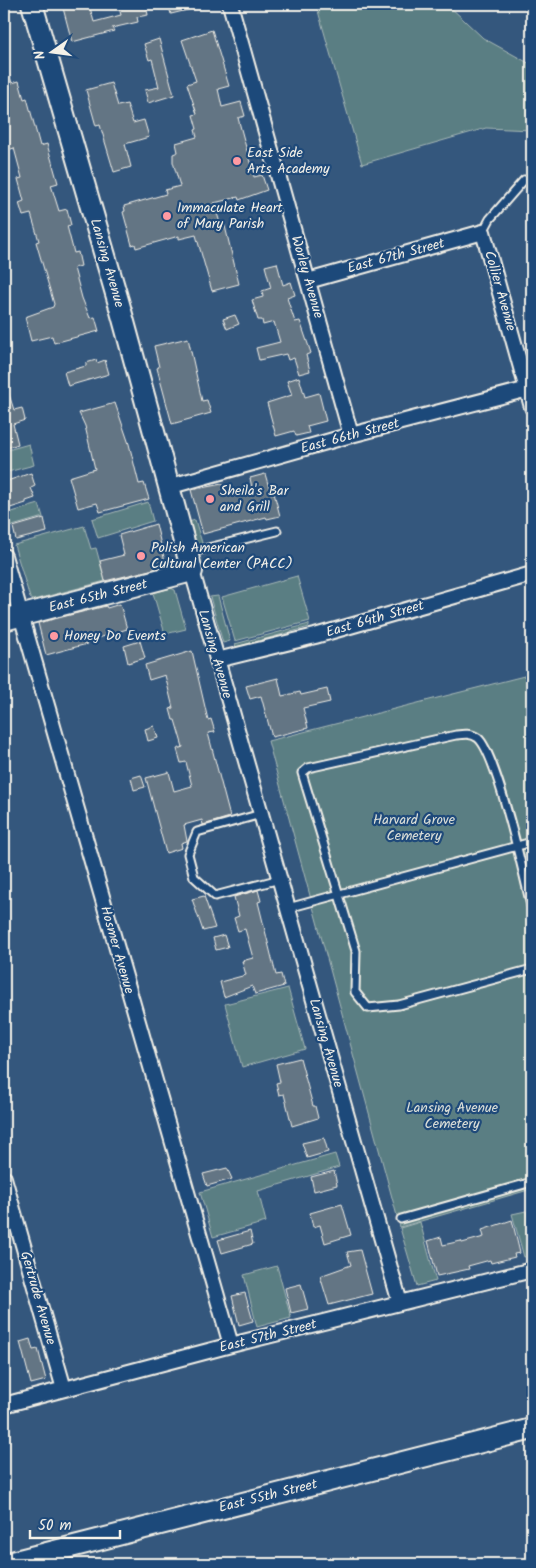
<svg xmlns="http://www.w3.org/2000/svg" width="536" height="1568" font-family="Kalam,sans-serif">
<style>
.green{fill:#5a7e83;stroke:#a7b8b6}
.building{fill:#647484;stroke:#f4f1e8}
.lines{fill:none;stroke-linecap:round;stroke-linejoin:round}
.lane-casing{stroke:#f4f1e8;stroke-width:11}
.street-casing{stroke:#f4f1e8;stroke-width:18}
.secondary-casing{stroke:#f4f1e8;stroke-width:24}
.lane{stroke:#1f4a7a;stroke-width:7}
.street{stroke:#1f4a7a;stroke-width:14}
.secondary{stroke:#1f4a7a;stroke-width:20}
.poi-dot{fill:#ff9aa2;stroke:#1f4a7a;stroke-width:2}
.labels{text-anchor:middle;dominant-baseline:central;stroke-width:4.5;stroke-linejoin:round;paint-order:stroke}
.poi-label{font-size:14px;fill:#f4f1e8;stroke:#1f4a7a;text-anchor:start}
.street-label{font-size:14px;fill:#f4f1e8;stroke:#1f4a7a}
.park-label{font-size:14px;fill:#dde0d9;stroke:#1f4a7a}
</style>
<rect width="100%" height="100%" fill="#34577d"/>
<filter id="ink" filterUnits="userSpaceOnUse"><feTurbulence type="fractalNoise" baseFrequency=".02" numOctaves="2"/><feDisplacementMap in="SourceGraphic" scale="10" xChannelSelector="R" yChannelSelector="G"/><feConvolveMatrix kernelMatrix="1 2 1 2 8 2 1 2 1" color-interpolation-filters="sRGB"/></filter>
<g filter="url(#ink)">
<path class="green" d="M316 4H447L483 38 532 65V130L486 128 362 164Z
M29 444 34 465 4 473V451Z
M148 502 153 521 98 538 92 519Z
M39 504 43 517 9 527 5 514Z
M195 520 203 546H196L189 522Z
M84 526 91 549 96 548 105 581 33 600 30 598 14 545Z
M297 576 310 621 235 641 222 597Z
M171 588 175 590 186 629 165 634 153 593Z
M218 596 230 641 223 643 210 597Z
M309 624V627L236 647 235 644Z
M532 674V1189L400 1227 268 741Z
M288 988 305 1049 242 1067 225 1004Z
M335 1154 339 1167 258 1191 266 1222 213 1237 200 1192Z
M526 1211 532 1231V1255L524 1257 512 1214Z
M420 1222 436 1281 417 1286 400 1228Z
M277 1266 291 1318 257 1327 244 1275Z"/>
<path class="building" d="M77 4H89L94 22 121 15 118 4H146L148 15 137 17 138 22 112 28 114 31 72 42 63 8Z
M168 4H199L200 7 171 14Z
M212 30 229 86 218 89 222 107 241 102 245 116 238 118 254 177 262 175 267 190 239 200 238 197 214 203 220 223 224 222 239 284 212 291 196 235 179 239V236L136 248 135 244 132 245 123 212 125 211 124 206 166 194 165 190 180 186 173 162V154L178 152 176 143 197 137 195 130 197 129 193 115 197 114 187 84 196 81 182 40Z
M159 39 174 95 148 103 145 90 159 87 152 59 149 60 144 44Z
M4 65H6L12 83 19 81 24 99 27 98 40 146 47 144 58 183 51 185 59 211 67 209 71 225 67 226 74 253 78 252 81 266 74 268 82 298 90 318 95 317 99 331 54 343 52 336 31 341 25 317 53 307 54 304 36 242 39 241 31 214 23 216 19 203 24 201 18 179 22 178 14 148 8 150 4 136Z
M111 83 118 106 127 104 133 123 144 120 149 137 125 144 131 167 114 172 100 125 96 126 86 90Z
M277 263 283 285 291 282 295 295 287 298 295 322 300 321 311 353 306 355 310 371 299 374 294 358 288 360 286 354 259 360 256 348 280 342 274 322 263 325 262 320H258L252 300 263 297 262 291 271 288 265 266Z
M235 315 239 324 227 329 223 319Z
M188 338 202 401 207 400 211 413 172 424 157 368 159 367 154 346Z
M96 360 97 363 105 360 109 374 68 386 64 372 86 366V363Z
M299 377 305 397 319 393 326 421 307 426 309 433 296 436 294 431 276 436 267 403 292 395 287 381Z
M6 385 14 410 22 408 25 420 13 424 18 444 4 449V386Z
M115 403 129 444 139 484 144 483 149 499 100 512 97 503 78 508 69 477 95 469 85 426 79 413Z
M31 473 35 486 31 488 35 498 26 501V503L4 510V482Z
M265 474 271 494 274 493 280 516 267 519 266 517 203 534 191 490 222 484 225 494 252 488 250 478Z
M44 518 47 532 16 540 13 527Z
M156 524 166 566 105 581 100 561 124 555 119 535Z
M120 604 127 629 86 642 87 644 46 655 38 623 106 606 107 608Z
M140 641 145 658 128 663 124 646Z
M192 651 208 720 211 719 215 732 208 733 230 817 203 825 202 820 184 825 187 841 181 843 182 848 166 853 146 778 169 772 174 791 192 786 186 762 181 763 177 749 183 747 175 720H173L170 709 173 708 165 675 149 680 145 665Z
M278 678 282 696 300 692 301 695 327 689 330 702 303 708 308 728 272 737 261 696 250 699 246 686Z
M154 726 158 738 148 741 145 729Z
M141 775 145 787 134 790 131 778Z
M258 890 261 901 258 902 276 975 281 974 284 986 255 994 252 986 224 997 220 982 246 975 242 961 253 958 245 929 238 931 234 918 239 916 234 897Z
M204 896 215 928 203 931 192 899Z
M224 935 228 947 216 950 213 938Z
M300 1058 313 1106H315L318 1118 292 1126 284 1094 279 1095 276 1083 280 1082 276 1064Z
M324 1138 328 1152 307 1158 302 1143Z
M227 1168 232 1179 207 1186 203 1174Z
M334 1171 337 1185 314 1191 311 1177Z
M342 1204 351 1235 325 1243 320 1225 313 1227 310 1213Z
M512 1220 520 1253 514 1254 515 1257 491 1263 490 1260 468 1266 469 1269 437 1276 428 1241 441 1237 443 1245 461 1241 462 1243 484 1237 482 1230Z
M250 1231 253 1244 222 1253 218 1240Z
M360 1250 372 1294 329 1305 320 1276 351 1265 347 1252Z
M301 1284 308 1309 291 1313 285 1288Z
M245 1293 253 1321 239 1325 232 1296Z
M30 1339 33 1350 38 1349 46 1380 31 1384 20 1342Z"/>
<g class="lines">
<defs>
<path id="lane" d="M483 232 490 219 524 180
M188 553 277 531
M261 814 197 832 188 854 194 877 215 896 280 879
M288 908 532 842
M532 910C525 880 497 754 478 738 471 733 464 734 456 735L308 768 302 773 356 951 355 992 368 1008 399 1005 532 969
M401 1219 532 1182"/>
<path id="street" d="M230 4 351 435
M308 281 483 232 532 407
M168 487 351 435 532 388
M4 556 231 1345
M192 571 400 1303
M217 660 315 636 532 574
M4 1178 64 1389
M4 1405 231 1345 532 1270"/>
<path id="secondary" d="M4 620 192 571 119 304 32 4
M4 1564 532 1429"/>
</defs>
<use href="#lane" class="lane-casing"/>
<use href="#street" class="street-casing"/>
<use href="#secondary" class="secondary-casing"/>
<use href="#lane" class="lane"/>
<use href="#street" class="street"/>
<use href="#secondary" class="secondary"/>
</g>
</g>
<g class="poi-dot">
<circle cx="237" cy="161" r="5"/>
<circle cx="167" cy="216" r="5"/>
<circle cx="210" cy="499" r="5"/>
<circle cx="141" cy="556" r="5"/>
<circle cx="54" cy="636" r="5"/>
</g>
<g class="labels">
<g class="poi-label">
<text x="247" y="153">East Side<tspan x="247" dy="16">Arts Academy</tspan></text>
<text x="177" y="208">Immaculate Heart<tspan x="177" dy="16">of Mary Parish</tspan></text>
<text x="220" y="491">Sheila's Bar<tspan x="220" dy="16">and Grill</tspan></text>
<text x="151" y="548">Polish American<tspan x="151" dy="16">Cultural Center (PACC)</tspan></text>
<text x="64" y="636">Honey Do Events</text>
</g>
<g class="street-label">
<text transform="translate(396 256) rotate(-15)">East 67th Street</text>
<text transform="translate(107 263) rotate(74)">Lansing Avenue</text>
<text transform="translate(307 277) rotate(74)">Worley Avenue</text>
<text transform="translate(500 291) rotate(74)">Collier Avenue</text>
<text transform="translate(350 436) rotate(-15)">East 66th Street</text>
<text transform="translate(98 596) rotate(-14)">East 65th Street</text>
<text transform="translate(375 619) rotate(-16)">East 64th Street</text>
<text transform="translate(215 654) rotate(74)">Lansing Avenue</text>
<text transform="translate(117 950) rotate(74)">Hosmer Avenue</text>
<text transform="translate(326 1043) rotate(74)">Lansing Avenue</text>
<text transform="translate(38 1298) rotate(74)">Gertrude Avenue</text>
<text transform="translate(268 1336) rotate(-14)">East 57th Street</text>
<text transform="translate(268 1496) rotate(-14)">East 55th Street</text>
</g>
<g class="park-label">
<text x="414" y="820">Harvard Grove<tspan x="414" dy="16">Cemetery</tspan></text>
<text x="452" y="1108">Lansing Avenue<tspan x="452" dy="16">Cemetery</tspan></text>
</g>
</g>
<rect width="536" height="1568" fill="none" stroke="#1f4a7a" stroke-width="20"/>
<rect x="10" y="10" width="516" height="1548" fill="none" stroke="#f4f1e8" stroke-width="2" filter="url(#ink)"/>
<g transform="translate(52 52) rotate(256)" stroke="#1f4a7a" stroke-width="4" paint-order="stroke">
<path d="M0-4L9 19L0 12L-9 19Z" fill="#f4f1e8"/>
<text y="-8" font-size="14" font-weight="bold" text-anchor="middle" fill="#f4f1e8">N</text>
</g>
<path d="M30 1530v8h90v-8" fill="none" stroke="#f4f1e8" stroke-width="2.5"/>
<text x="38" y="1530" font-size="15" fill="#f4f1e8" stroke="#1f4a7a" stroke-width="4" paint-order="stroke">50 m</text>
</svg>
